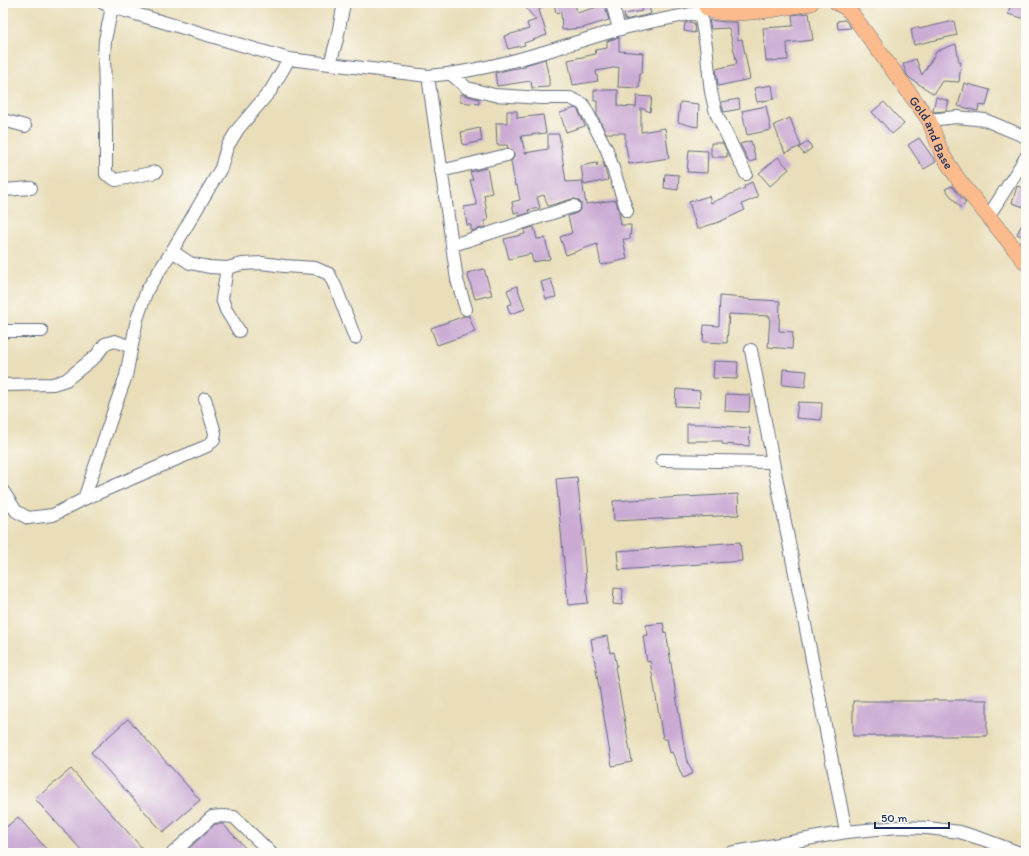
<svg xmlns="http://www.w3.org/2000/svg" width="1029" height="856" font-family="Itim,sans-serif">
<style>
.building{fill:#cbabd4}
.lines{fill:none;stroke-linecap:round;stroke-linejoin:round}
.minor-casing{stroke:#636c7e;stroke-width:14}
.major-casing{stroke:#636c7e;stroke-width:16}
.minor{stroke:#fff;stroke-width:12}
.major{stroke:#fbbb8d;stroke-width:15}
.labels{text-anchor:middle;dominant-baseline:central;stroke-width:4;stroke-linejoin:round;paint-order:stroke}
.street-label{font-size:13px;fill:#1b2f5e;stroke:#fdfcf7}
</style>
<rect width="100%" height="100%" fill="#fdfcf7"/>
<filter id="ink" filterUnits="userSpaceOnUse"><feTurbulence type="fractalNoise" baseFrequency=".025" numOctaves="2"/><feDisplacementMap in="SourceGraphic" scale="8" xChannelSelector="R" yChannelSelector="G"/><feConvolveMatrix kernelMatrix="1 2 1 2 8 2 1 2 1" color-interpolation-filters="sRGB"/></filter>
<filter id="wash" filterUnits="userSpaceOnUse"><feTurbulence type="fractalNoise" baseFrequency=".012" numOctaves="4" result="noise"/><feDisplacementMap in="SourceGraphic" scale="16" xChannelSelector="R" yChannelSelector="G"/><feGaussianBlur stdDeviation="0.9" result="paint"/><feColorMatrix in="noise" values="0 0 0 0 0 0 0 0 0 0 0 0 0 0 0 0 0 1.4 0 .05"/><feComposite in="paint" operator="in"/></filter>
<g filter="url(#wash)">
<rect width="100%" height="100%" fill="#e9deb9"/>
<g id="blocks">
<path class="building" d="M531 3H547L539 10 547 35 524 43 525 45 508 49 504 36 529 29 527 23 536 20 526 8Z
M554 3H575L577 13 604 5 609 20 582 28 562 30 561 12 556 13Z
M640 3H648L651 14 625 20 624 14 642 11Z
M1011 3H1026V19L1008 14Z
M809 13 813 40 787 43 788 60 766 61 763 28 793 26 792 15Z
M709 20 725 22H737L738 40 742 39 750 79 718 86 716 69 737 64 729 28 711 29Z
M845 20 851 28 838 29 837 21Z
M954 21 957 35 914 45 911 29 918 27 919 29Z
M690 22 694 23 695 33 684 31 685 23Z
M619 37V51L643 53 642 73H640L639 88 618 87 619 67 596 71 598 81 573 85 568 60 596 54 595 50 607 48V41Z
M956 44 959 62H961L959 82 942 81 934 94 911 79 907 75 903 64 916 59 922 75 937 51Z
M545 59 549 78V87L532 88 531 81 497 86 495 73 511 69 525 67V65Z
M964 83 990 90 986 106 979 105 978 111 958 106Z
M772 85 774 99 757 102 754 88Z
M594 90H618V106L636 107 637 96 652 97 650 112 641 108V132L665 128 669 158 629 164 626 146H625V133H606L597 115V101H594Z
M460 94 479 99V104L460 102Z
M936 97 949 101 946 111 934 112 933 110Z
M739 99 740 109 724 112 721 102Z
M680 102 699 104 698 127 692 126 678 122Z
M884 102 904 124 892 134 882 122H881L872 112Z
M766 106 771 130 747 135 742 111Z
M575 108 578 110 585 126 566 132 560 113Z
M507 111H517V118L543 115 546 133 521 136 525 153 548 149V134H559L566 182 582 181 586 204 616 200 619 212 621 225H631L630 239H623L627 259 601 265 597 244 566 255 560 237 572 233 568 216 577 213 579 211 581 208V203L579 201 576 199H572L548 206 544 195 537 197 540 208 528 210 529 213 519 216 518 212 514 213 512 202 520 200 517 185 515 186 511 161 514 157V153L512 150 508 148 507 145H497L496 123H507Z
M790 118 801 146 785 153 774 125Z
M480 128 482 141 463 145 461 132Z
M919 138 936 162 924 169 908 145Z
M751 141 756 160 749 162 740 144Z
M808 141 812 148 804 154 799 148Z
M711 143H723L727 152V157H711Z
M689 150 708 151 707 173 687 172Z
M778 157 789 169 770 186 759 173Z
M603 162 608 180 584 185 581 166 596 163 597 166V163Z
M487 168 492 193 484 195 488 220 484 221 485 227 471 231V225H467L464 207 477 205 470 180H473L470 172Z
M665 174 679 175 678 190 664 188Z
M752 182 758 197 742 204 745 210 719 222 697 229 689 202 709 196 711 203 745 188 744 186Z
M952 186 966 203 961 208 945 189Z
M1017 186 1026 189V202L1024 207 1012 203Z
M1026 216V238L1017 234Z
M534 227 537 239 545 238 550 259 533 262 531 254 509 259 504 239 525 234 524 230Z
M484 269 492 295 475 299 467 273Z
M551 279 556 297 546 299 541 282Z
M517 286 525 309 510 314 507 305 512 304 507 290Z
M720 296 744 298V299L780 301 779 331 793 332 792 349 768 347 770 316 729 314 727 343 703 342 704 325 719 326Z
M464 316H469L475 332 437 345 431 328Z
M714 361 738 362 737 379 713 378Z
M783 369 807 371 805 387 782 385Z
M676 389 700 391 699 407 675 406Z
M726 394 750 395 749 412 725 411Z
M798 402 822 403 821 420 796 418Z
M687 424H711V425L750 428 749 446 722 444V441H687Z
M577 477 583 533H582L588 603 568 605 556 479Z
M738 494 739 515 614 521 613 501Z
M740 542 742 561 619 570 617 551Z
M614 588 623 589 622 605 613 604Z
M663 623 665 633 666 632 686 758 693 773 683 778 672 752 670 753 667 739H663L650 661 647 662 643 636 648 635 646 625Z
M607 636 610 653 614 652 617 666 615 667 632 762 612 766 591 639Z
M924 700H987V736H853V701H924Z
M128 719 200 800 163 832 91 752Z
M71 769 143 849 139 853H84L35 799Z
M18 817 50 853H3V830Z
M215 824H223L250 853H184Z"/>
</g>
</g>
<g filter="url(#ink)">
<use href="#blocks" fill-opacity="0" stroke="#636c7e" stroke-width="1"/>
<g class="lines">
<defs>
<path id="minor" d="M103 3 112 7 289 59 428 76C493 71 555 48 617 30 643 22 673 18 700 12L707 8
M612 3 619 29
M112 7 105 40 104 56 106 132V174L116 180 156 172
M700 12 706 46 711 92 716 113 746 174
M330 64 337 39 344 3
M451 74 467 88 494 95 541 98H570L583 104 607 150 627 211
M428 76 457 280 466 309
M3 120 25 126
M929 120 957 117 985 120 1026 137
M441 171 507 155
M3 190 31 188
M988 217 1026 157
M453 245 574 206
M172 251 190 263 209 267 227 268 242 264 262 263 284 266 315 268 329 274 336 288 355 338
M227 268 222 299 226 310 239 331
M3 333 6 331H42
M751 350 846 832
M3 385 53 384 66 380 96 356 105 344 115 341 131 347
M662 460 773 462
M3 491 16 511 28 518 53 515 84 499 117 401 126 376 137 319 147 290 172 251 221 168 227 147 238 129 271 90 289 59
M84 499 207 446 214 440 215 433 205 399
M173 853 212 817 222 816 234 817 271 853
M730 853 846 832 898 827 928 828 960 832 988 841 1020 853"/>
<g id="major">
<path d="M705 3C705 4 706 8 707 8 721 21 792 6 811 3"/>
<path id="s1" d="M837 3 846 8 852 14 929 120 942 154 958 179 1026 263"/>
</g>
</defs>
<use href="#minor" class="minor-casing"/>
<use href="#major" class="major-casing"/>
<use href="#minor" class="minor"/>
<use href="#major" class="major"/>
</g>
</g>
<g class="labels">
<g class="street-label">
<text stroke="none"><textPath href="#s1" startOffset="162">Gold and Base</textPath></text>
</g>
</g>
<rect width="1029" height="856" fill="none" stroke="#fdfcf7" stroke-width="16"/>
<path d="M875 822v6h74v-6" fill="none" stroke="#1b2f5e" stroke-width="2"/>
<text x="881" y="822" font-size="12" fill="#1b2f5e" stroke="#fdfcf7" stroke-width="3" paint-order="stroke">50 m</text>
</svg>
